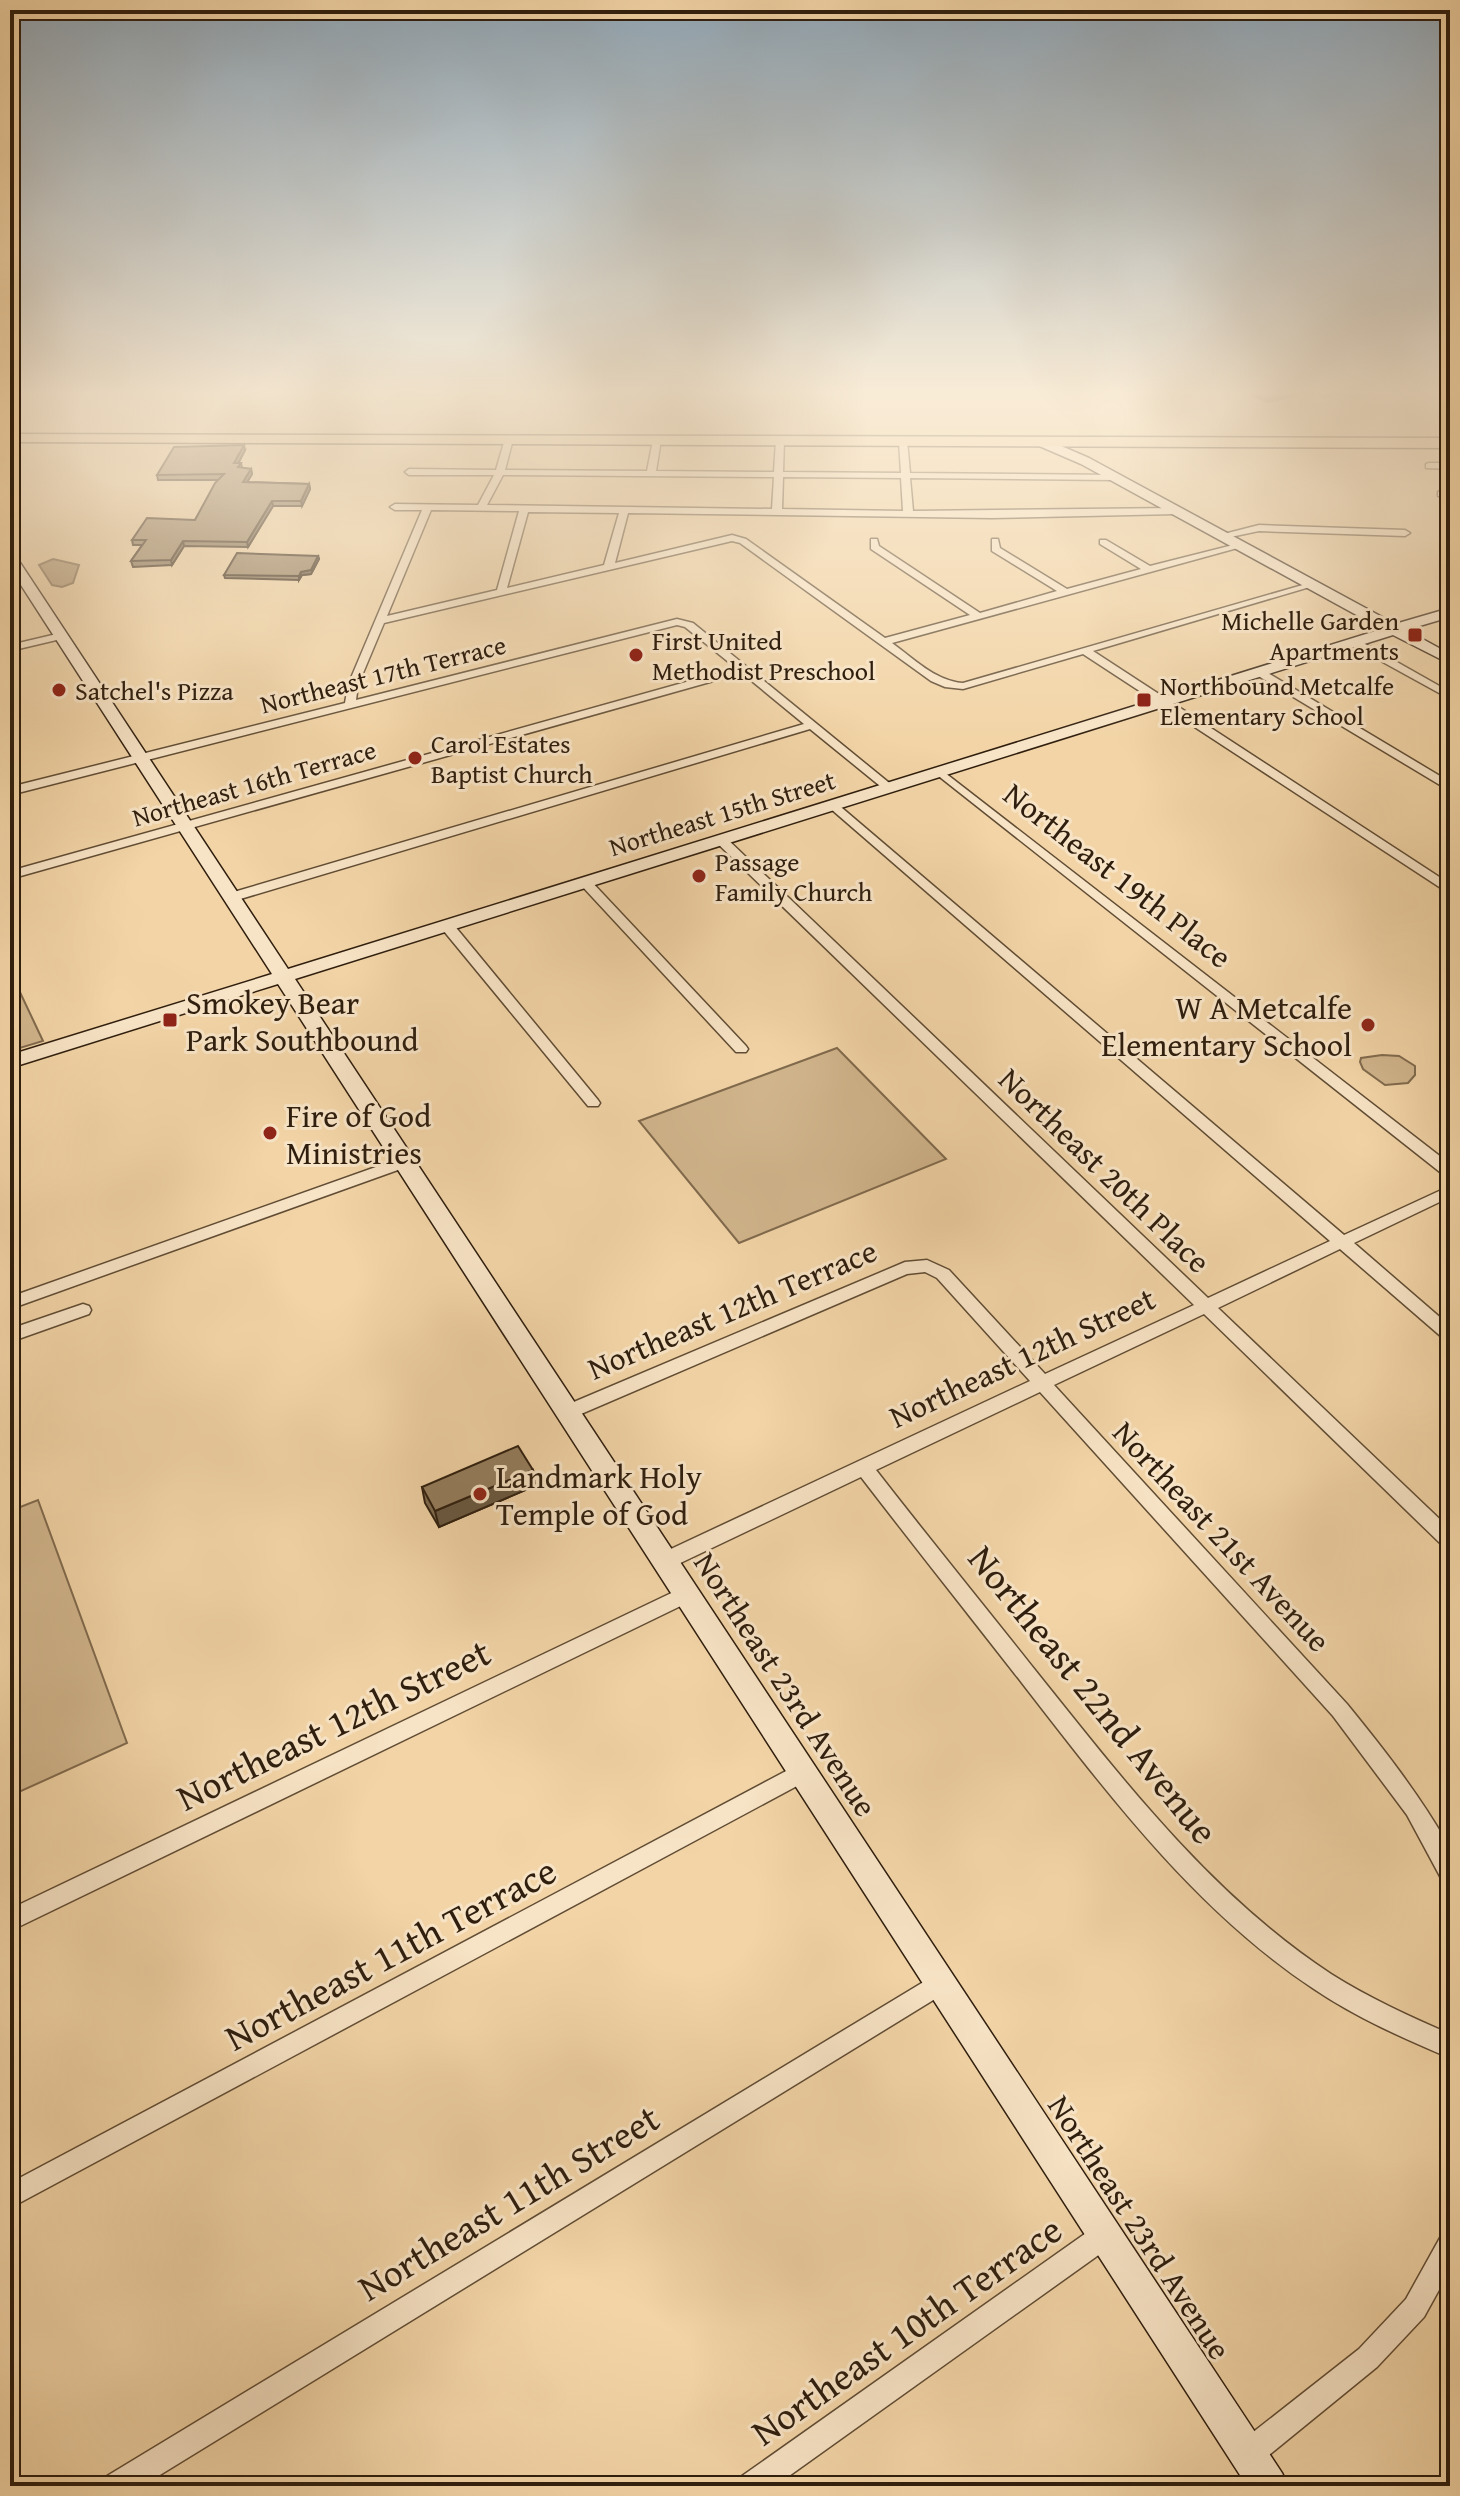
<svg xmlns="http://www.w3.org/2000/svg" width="1460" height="2496" font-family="'Gentium Book Plus',serif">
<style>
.green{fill:#d1b58c;stroke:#806a4d;stroke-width:2}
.water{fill:#b09672;stroke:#7c664a;stroke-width:2}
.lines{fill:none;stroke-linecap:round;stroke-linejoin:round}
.street-casing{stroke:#604c34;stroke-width:3}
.secondary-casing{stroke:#2f1e0e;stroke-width:3}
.highway-casing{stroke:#2f1e0e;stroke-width:3}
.street{fill:#f7e3c5;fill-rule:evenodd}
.secondary{fill:#f7e3c5;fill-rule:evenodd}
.highway{fill:#f2d4a6;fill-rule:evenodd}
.wall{fill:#7f6c50;stroke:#2f1e0e;stroke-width:2}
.shaded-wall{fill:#685841;stroke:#2f1e0e;stroke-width:2}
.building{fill:#947d5d;stroke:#2f1e0e;stroke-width:2}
.poi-dot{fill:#8f2418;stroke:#f7e3c5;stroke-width:3}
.labels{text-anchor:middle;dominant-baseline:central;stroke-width:6;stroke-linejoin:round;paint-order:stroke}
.far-poi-label{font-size:26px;fill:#2f1e0e;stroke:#f7e3c5;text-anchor:start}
.far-street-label{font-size:26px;fill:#2f1e0e;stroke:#f7e3c5}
.street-label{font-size:32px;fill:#2f1e0e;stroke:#f7e3c5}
.poi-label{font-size:32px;fill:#2f1e0e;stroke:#f7e3c5;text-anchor:start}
.near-street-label{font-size:38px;fill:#2f1e0e;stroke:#f7e3c5}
</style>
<rect width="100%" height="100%" fill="#f2d4a6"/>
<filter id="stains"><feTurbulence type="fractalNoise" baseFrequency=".0025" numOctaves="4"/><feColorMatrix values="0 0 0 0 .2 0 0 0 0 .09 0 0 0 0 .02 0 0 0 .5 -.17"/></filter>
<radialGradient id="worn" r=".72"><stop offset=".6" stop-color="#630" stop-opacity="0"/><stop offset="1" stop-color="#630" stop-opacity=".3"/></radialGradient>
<path class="green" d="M10 971 43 1041 10 1051Z
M837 1048 946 1159 739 1243 639 1121Z
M1382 1055 1399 1056 1415 1066V1075L1408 1083 1385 1085 1363 1069 1360 1062 1361 1058Z
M38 1500 127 1743 10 1796V1511Z"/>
<path class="water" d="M53 559 79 565 73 583 62 587 52 585 39 565Z"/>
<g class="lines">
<defs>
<path id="street" d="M509 436 513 439 505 470 647 471 653 440 657 437 661 440 656 471 774 472 776 440 780 437 784 440 783 472 901 473 899 441 903 438 907 441 910 473 1116 475 1117 477 1113 480 910 478 913 511 1176 508 1181 511 1176 514 992 518 628 513 615 563 732 535 746 539 885 638 970 615 871 549V539H877L879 546 980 613 1057 591 992 551V539H998L1000 548 1067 589 1141 569 1100 544V540H1106L1150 566 1241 543V547L892 643C913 658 935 681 963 683L1313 582V586L1093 651 1450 884V894L1083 654 963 689 945 687 931 681 740 543 732 541 384 623 358 685 356 700 677 619 693 623 893 786V790H885L810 729 237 900 232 901 226 897 227 894 804 724 742 673 10 879V871L736 668 685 627 677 625 10 795V787L345 703 348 685 422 510H395L390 507 395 504 478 505 494 475H409L405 472 409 469 496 470 505 439ZM503 475 774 477 772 509 487 505ZM783 477 901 478 903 511 782 509ZM431 510 519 511 497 590 387 616ZM528 512 619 513 604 565 507 588Z
M1429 463H1450V469L1426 468V464Z
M1441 491H1450V497L1438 496V492Z
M1259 525 1405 530 1410 533 1405 536 1259 531 1221 539 1216 536Z
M61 633 65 634V638L10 651V645Z
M1350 640H1358L1450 692V699L1350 644Z
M1255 670H1263L1450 782V791L1255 674Z
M940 769 1450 1164V1177L1445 1176 936 774 934 772Z
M835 802 1344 1235 1450 1186V1197L1354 1243 1450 1326V1341L1444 1339 1340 1249 1218 1308 1450 1529V1549L1443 1546 1204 1314 1054 1385 1347 1704C1383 1748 1418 1793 1447 1843L1450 1850V1883L1442 1880 1407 1815 1333 1716 1040 1392 876 1470C928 1537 982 1603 1035 1670 1123 1780 1212 1896 1331 1974 1369 1998 1409 2016 1450 2034V2058C1403 2038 1357 2018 1314 1989 1196 1911 1108 1794 1022 1683 968 1614 914 1546 861 1477L672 1567 665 1569 658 1567 656 1561 658 1555 1030 1381 937 1278 925 1272 907 1274 574 1417H562L559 1412 562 1407 905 1262 927 1260 949 1270 1045 1374 1194 1305 717 843 715 840 721 836 725 837 1208 1298 1330 1241 831 809 829 806Z
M585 878 589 879 746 1046 748 1049 746 1052H736L581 885 579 882Z
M448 923 453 924 598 1100 600 1103 598 1106H588L443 930V924Z
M404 1157 409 1158 412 1162 409 1166 10 1309V1297Z
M83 1304 89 1306 91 1310 89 1314 10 1342V1329Z
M686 1586 693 1588 696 1594 693 1600 10 1931V1909Z
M803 1762 810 1765 813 1772 810 1779 10 2208V2183Z
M940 1972 948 1975 951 1983 948 1991 142 2486H103L107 2476Z
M1105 2222 1114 2226 1118 2235 1114 2244 775 2486H738L742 2476 1096 2226Z
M1450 2232V2270L1424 2317 1377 2367 1258 2464 1248 2468 1238 2464 1234 2454 1238 2444 1359 2349 1406 2299 1441 2236Z"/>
<path id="secondary" d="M1037 439H1045L1089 458 1395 624 1450 608V617L1406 630 1450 654V664L1393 635 295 979 1282 2473 1288 2486H1247L278 984 10 1068V1055L272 974 10 568V554L17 558 288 969 1382 629 1081 464 1037 445Z"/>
<path id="highway" d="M10 434 1450 438V448L10 442Z"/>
</defs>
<use href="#street" class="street-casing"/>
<use href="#secondary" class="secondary-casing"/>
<use href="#highway" class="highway-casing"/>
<use href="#street" class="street"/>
<use href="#secondary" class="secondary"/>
<use href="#highway" class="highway"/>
</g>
<path class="wall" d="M1246 392H1312L1267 402Z
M1315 392H1347L1325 397Z
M245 450 238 463H241L242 468 251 469 252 474 247 482 309 484 310 489 302 506H273L248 547 184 546 172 565 133 567 131 561 142 545H133L132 540 195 520 219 480H158L157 475Z
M318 556 319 559 311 574 302 575 299 580 225 578 224 575Z
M533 1470 535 1486 439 1527 425 1503 422 1487Z"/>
<path class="shaded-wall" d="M1299 392H1312L1267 402 1268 399Z
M1334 392H1347L1325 397 1326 394Z
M244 445 245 450 236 468 234 463Z
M251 469 252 474 244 487 243 482Z
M309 484 310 489 302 506 301 501Z
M272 501 273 506 248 547 247 542Z
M183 541 184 546 172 565 171 560Z
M318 556 319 559 311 574 302 575 299 580V576L301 572Z
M533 1470 535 1486 439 1527 435 1511Z"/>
<path class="building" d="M1253 392H1299L1268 399Z
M244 445 234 463H241L238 467 251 469 243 482 309 484 301 501H272L247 542 183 541 171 560 131 561 146 540H132L147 518 195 520 215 483 224 474 157 475 174 447Z
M237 553 318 556 311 570 301 572 299 576 224 575Z
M518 1446 533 1470 435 1511 422 1487Z"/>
<linearGradient id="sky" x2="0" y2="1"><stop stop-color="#91a8b9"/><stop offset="0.53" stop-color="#f9ecd7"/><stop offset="1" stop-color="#f9ecd7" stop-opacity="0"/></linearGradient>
<rect width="1460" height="741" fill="url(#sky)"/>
<g class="poi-dot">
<rect x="1407" y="627" width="16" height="16" rx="4"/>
<circle cx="636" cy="655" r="8"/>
<circle cx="59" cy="690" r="8"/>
<rect x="1136" y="692" width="16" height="16" rx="4"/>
<circle cx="415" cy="758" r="8"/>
<circle cx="699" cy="876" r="8"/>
<rect x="162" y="1012" width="16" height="16" rx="4"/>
<circle cx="1368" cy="1025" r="8"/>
<circle cx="270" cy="1133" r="8"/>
<circle cx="480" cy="1494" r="8"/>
</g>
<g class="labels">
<g class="far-poi-label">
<text x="1399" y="620" text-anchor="end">Michelle Garden<tspan x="1399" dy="30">Apartments</tspan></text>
<text x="652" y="640">First United<tspan x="652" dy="30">Methodist Preschool</tspan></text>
<text x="1160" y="685">Northbound Metcalfe<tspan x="1160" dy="30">Elementary School</tspan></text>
<text x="75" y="690">Satchel's Pizza</text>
<text x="431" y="743">Carol Estates<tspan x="431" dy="30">Baptist Church</tspan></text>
<text x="715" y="861">Passage<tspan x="715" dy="30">Family Church</tspan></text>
</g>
<g class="far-street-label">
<text transform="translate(383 674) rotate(-14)">Northeast 17th Terrace</text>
<text transform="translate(254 783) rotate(-16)">Northeast 16th Terrace</text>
<text transform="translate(722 813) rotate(-17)">Northeast 15th Street</text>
</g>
<g class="street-label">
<text transform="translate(1118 875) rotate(38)">Northeast 19th Place</text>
<text transform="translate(1105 1170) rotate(44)">Northeast 20th Place</text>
<text transform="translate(732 1309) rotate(-23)">Northeast 12th Terrace</text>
<text transform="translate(1022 1357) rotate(-25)">Northeast 12th Street</text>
<text transform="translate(1222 1536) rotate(47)">Northeast 21st Avenue</text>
<text transform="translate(786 1684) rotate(57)">Northeast 23rd Avenue</text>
<text transform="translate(1140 2227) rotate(57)">Northeast 23rd Avenue</text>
</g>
<g class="poi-label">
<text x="186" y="1002">Smokey Bear<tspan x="186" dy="37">Park Southbound</tspan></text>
<text x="1352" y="1007" text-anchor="end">W A Metcalfe<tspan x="1352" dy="37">Elementary School</tspan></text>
<text x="286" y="1115">Fire of God<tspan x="286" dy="37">Ministries</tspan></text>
<text x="496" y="1476">Landmark Holy<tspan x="496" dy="37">Temple of God</tspan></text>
</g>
<g class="near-street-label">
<text transform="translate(1094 1694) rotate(51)">Northeast 22nd Avenue</text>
<text transform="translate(333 1724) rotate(-26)">Northeast 12th Street</text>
<text transform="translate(390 1953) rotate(-28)">Northeast 11th Terrace</text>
<text transform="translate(508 2202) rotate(-31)">Northeast 11th Street</text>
<text transform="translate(906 2330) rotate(-35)">Northeast 10th Terrace</text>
</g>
</g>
<rect width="1460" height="2496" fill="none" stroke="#f2d4a6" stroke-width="40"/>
<rect x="12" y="12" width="1436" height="2472" fill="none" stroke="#2f1e0e" stroke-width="4"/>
<rect x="20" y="20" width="1420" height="2456" fill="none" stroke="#2f1e0e" stroke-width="2"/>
<rect width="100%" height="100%" filter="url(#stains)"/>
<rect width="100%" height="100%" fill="url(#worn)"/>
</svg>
